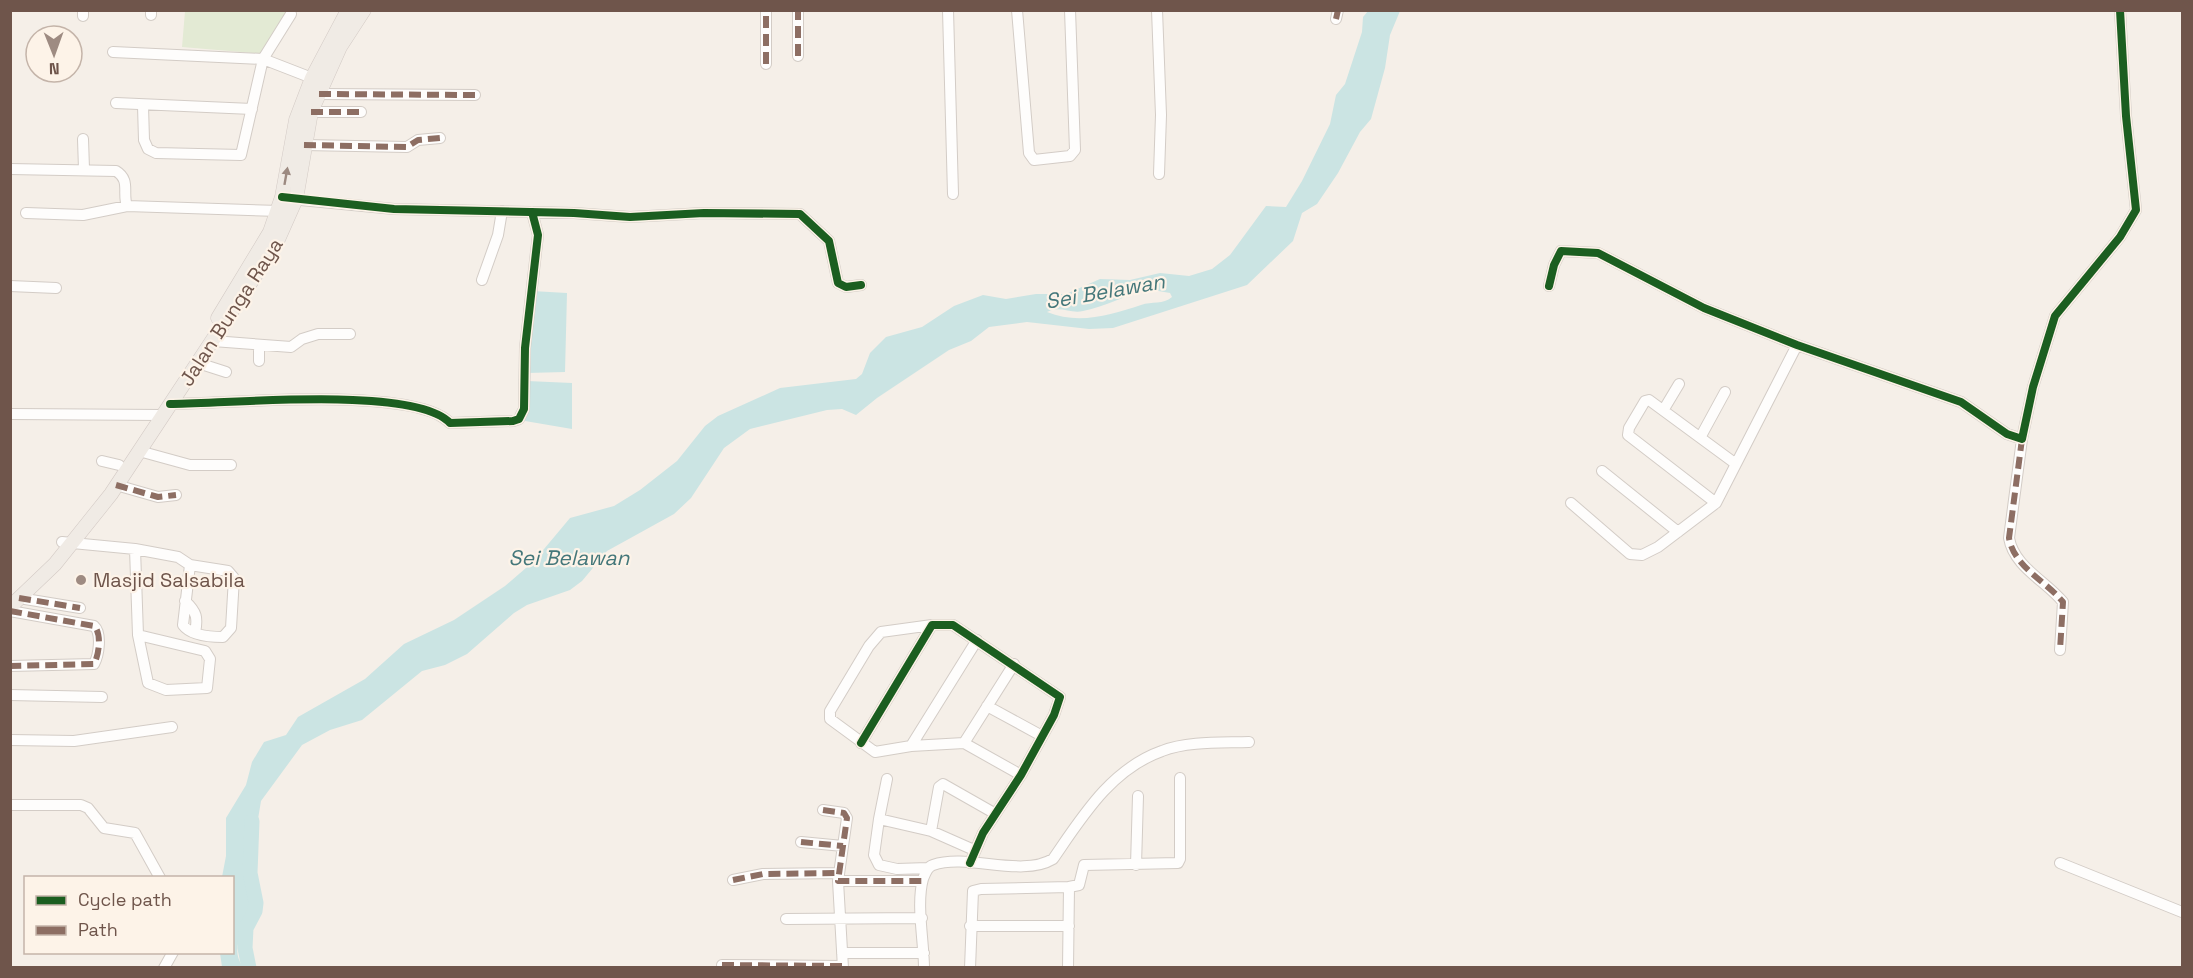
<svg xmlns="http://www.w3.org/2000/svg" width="2193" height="978" font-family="'Space Grotesk',sans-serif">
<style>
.green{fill:#e3ead4}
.water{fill:#cbe4e3;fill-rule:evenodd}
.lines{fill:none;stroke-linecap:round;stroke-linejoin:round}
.river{stroke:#cbe4e3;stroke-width:15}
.minor-casing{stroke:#d3ccc6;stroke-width:12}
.major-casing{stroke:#d3cac5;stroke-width:15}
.minor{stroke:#fefdfc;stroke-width:10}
.major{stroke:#f0ebe5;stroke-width:14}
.quiet{stroke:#8d6e63;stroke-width:6;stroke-dasharray:12 6;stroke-linecap:butt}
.cycleway-casing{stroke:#fdf3e8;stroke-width:11}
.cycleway{stroke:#1b5e20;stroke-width:8}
.oneway{fill:#9c8a81}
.poi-dot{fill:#9e8b82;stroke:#fdf3e8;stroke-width:2}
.labels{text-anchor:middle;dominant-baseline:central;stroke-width:4.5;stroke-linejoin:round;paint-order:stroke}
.street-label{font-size:20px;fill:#6f554b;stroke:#fdf3e8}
.poi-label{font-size:20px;fill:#6f554b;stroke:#fdf3e8;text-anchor:start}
.water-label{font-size:21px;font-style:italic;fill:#44777a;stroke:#fdf3e8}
</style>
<rect width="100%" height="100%" fill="#f5efe8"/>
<path class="green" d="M185 11H291L265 54 182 47Z"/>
<path class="water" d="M1368 11H1400L1390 35 1385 68 1371 119 1360 132 1338 173 1317 204 1302 213 1293 241 1247 285 1113 328 1089 329 1027 322 989 327 971 341 949 350 877 398 856 415 842 409 827 410 750 429 724 448 691 498 674 514 607 551 582 581 570 590 527 605 514 613 467 654 445 665 422 671 362 720 330 730 302 745 261 801 256 831 248 844 246 881 253 906C249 927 227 945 243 967H222L220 953 232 952V878L222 877 226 856V818L246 785 252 762 264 742 286 735 298 717 365 679 404 644 454 620 505 586 534 561 570 518 614 506 640 490 677 461 705 426 718 416 780 388 856 379 862 374 870 353 886 337 922 327 954 306 983 295 1006 299 1036 294H1066L1100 279 1130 280 1160 273 1189 276 1212 269 1230 255 1266 206 1286 207 1302 181 1330 124 1336 95 1345 84 1362 32 1363 17ZM1147 289 1170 293 1172 297C1163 305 1152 301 1141 305 1111 315 1078 325 1047 312 1060 305 1070 314 1083 311 1106 306 1125 296 1147 289Z
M532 291 567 293 565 372 527 373Z
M527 381 572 383V429L525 421Z"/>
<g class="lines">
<path class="river" d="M249 968 245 948 246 928 255 911 256 903 250 873 252 821"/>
<defs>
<path id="minor" d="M948 10 953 194
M1017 10 1029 153 1034 160 1070 156 1075 150 1070 10
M1157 10 1161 115 1159 174
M151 15V10
M83 16V10
M1336 19 1338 10
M113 52 263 59 312 78
M798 56V10
M766 64V10
M319 94 475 95
M116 103 252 109
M143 106 144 140 148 149 156 153 241 155 263 59 291 14
M311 112H361
M83 139 84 169
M304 145 407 147 418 140 440 138
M10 169 116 171C131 180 122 193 127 206
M290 199 394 209 574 213 630 217 704 213 800 214 829 241 838 283 846 287 861 285
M26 213 83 215 127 206 279 211
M482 280 498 235 502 211
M10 286 56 288
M1549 286 1554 265 1561 251 1598 253 1704 308 1797 345 1961 402 2007 434 2022 439 2033 387 2055 316 2120 237 2136 210 2126 116 2120 10
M213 341 291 347 302 339 318 334H350
M259 346V361
M198 363 226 372
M170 404C225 404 415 385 450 423L513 421 519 419 524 409 525 348 538 235 532 212
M1664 409 1679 384
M10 414 163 415
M1701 436 1725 392
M2022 439 2009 538C2014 567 2046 581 2063 602L2060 650
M139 451 190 465H231
M102 461 119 465
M1602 471 1678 532
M116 485 158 497 176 495
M1571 503 1630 554 1642 555 1658 547 1716 503 1797 345
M1716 503 1628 435 1629 428 1645 401 1649 400 1736 464
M62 542 135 549 178 557 190 565 228 571 234 578 231 628 223 637C210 637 191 636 183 625L190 565
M135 549 138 635 148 683 166 690 207 688 210 659 205 651 138 635
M19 598 80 608
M185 601C197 612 198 618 195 633
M10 611 94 626C102 633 99 655 94 664L10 666
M932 625 881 632 869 646 830 711V719L875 752 911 746 964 743 1021 775
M10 695 102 697
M987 706 1042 736
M10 740 74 741 172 727
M861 743 932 625H953L1060 697 1054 715 1021 775 983 833 970 863
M964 743 1014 664
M911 746 977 640
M10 805H81L88 808 104 828 135 833 160 878
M823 810 844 813 847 818 838 881 843 968
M879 819 887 779
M931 831 939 787 943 784 994 813
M801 842 843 846
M2060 863 2182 912
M1136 865 1138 796
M928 868 897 869 879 865 874 855 879 819 931 831 974 850
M733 880 763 874 839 873
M838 881H922
M1069 887 1079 885 1084 865 1178 863 1180 859V778
M786 919 922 918
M970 926H1069
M842 953H924
M722 965 843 966
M164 968 173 952
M924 968C924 942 916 904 923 879 925 874 927 867 933 865 968 853 1021 878 1053 859 1082 817 1111 769 1162 751 1188 741 1222 743 1249 742
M970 968 973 891 981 889 1069 887 1068 968"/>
<path id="major" d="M218 318 270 232 282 197 296 120 312 78 348 10
M10 607 55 564 111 494 276 244 296 199 311 112 340 47 364 10"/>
</defs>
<use href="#minor" class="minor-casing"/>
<use href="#major" class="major-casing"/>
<use href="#minor" class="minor"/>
<use href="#major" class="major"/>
<path class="quiet" d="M1336 19 1338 10
M798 56V10
M766 64V10
M319 94 475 95
M311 112H361
M304 145 407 147 418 140 440 138
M2022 439 2009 538C2014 567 2046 581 2063 602L2060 650
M116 485 158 497 176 495
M19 598 80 608
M10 611 94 626C102 633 99 655 94 664L10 666
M823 810 844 813 847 818 838 881H922
M801 842 843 846
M733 880 763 874 839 873
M722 965 843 966"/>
<defs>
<path id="cycleway" d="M282 197 394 209 574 213 630 217 704 213 800 214 829 241 838 283 846 287 861 285
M1549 286 1554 265 1561 251 1598 253 1704 308 1797 345 1961 402 2007 434 2022 439 2033 387 2055 316 2120 237 2136 210 2126 116 2120 10
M170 404C225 404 415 385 450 423L513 421 519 419 524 409 525 348 538 235 532 212
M861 743 932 625H953L1060 697 1054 715 1021 775 983 833 970 863"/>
</defs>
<use href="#cycleway" class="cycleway-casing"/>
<use href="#cycleway" class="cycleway"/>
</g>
<defs><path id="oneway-solid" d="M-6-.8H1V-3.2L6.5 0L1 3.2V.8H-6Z" transform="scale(1.5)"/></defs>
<use class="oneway" href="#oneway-solid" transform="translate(286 176) rotate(-80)"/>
<circle class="poi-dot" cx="81" cy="580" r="6"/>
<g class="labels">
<g class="street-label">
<text transform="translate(231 312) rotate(-57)">Jalan Bunga Raya</text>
</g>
<g class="poi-label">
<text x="93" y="580">Masjid Salsabila</text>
</g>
<g class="water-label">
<text transform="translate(1105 291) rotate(-10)">Sei Belawan</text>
<text x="569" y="557">Sei Belawan</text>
</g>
</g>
<rect width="2193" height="978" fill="none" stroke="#6f554b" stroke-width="24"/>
<rect x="24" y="876" width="210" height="78" fill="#fdf3e8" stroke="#c4b4a9" stroke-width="1.5"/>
<rect x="36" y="896" width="30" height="9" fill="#1b5e20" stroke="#c4b4a9" stroke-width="1.5"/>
<text x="78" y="906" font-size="18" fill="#6f554b">Cycle path</text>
<rect x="36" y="926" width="30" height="9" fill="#8d6e63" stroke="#c4b4a9" stroke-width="1.5"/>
<text x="78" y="936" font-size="18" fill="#6f554b">Path</text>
<g transform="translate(54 54) rotate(179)"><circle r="28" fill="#fdf3e8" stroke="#c4b4a9" stroke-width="1.5"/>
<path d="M0-4.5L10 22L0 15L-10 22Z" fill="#9e8b82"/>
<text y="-9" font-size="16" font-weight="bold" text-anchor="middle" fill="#6f554b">N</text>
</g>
</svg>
